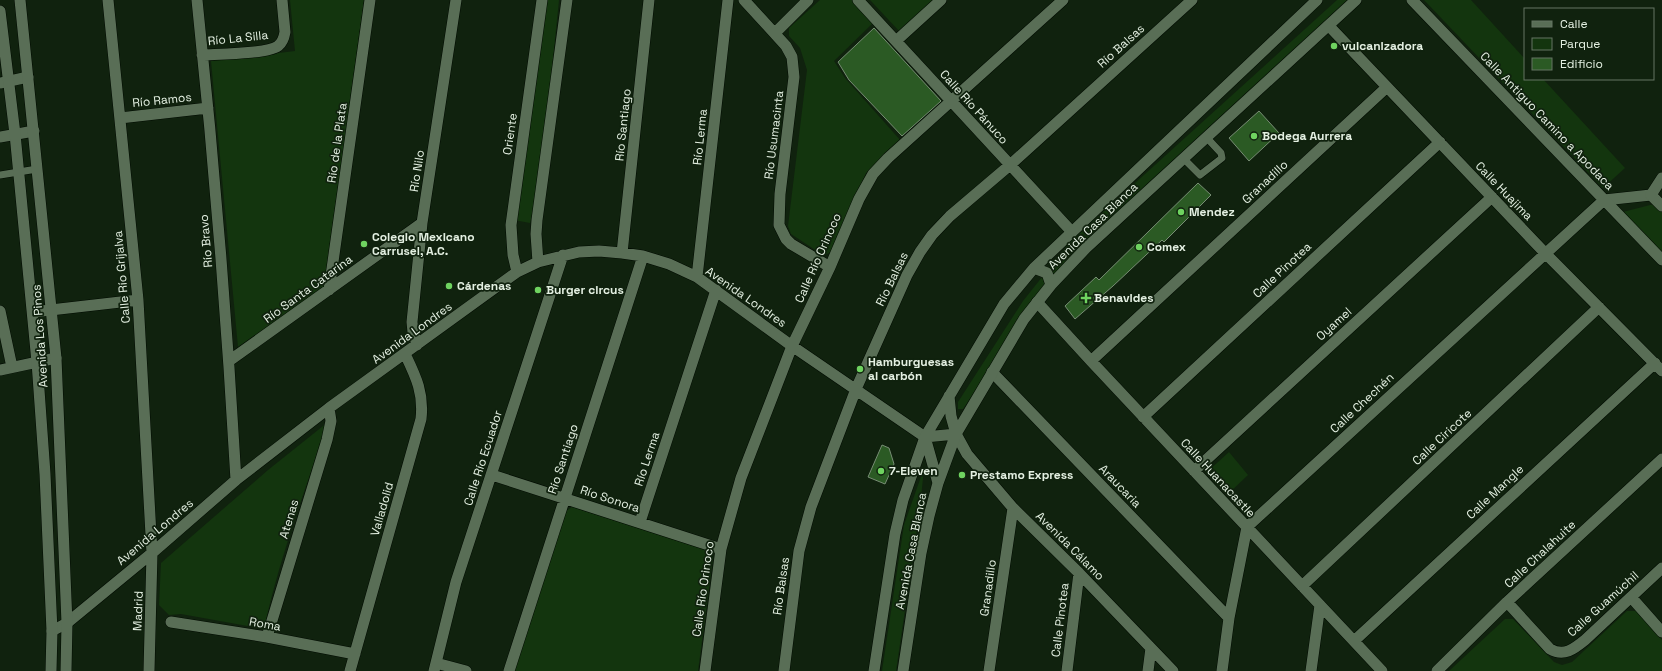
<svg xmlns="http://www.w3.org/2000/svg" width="1662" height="671" font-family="'Space Grotesk',sans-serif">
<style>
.green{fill:#13350e}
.building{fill:#2b5a24;stroke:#778d74}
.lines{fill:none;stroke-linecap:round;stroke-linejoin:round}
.service-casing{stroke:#000b00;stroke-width:8}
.pedestrian-casing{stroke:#000b00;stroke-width:12}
.minor-casing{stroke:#000b00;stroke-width:12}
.tertiary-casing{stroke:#000b00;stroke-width:12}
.service{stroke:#596e56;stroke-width:7}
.pedestrian{stroke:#596e56;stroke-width:11}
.minor{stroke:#596e56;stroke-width:11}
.tertiary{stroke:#596e56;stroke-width:11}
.poi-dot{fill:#6fd360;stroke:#10220e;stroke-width:1.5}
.labels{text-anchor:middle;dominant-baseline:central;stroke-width:3.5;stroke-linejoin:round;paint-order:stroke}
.street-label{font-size:12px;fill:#e4f0e2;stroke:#10220e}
.poi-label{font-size:12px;font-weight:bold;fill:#e4f0e2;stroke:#10220e;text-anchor:start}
</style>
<rect width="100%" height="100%" fill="#10220e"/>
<path class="green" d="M290 0H364L324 286 238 347 211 61 295 51Z
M546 0H559L541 177 530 223 514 220Z
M820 0H855L874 22 834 61 845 78 901 141 866 173 830 253 823 255 791 234 788 226 807 70 800 48 789 36V28Z
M870 0H935L900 32Z
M1337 0H1347L1072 253 1033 303 963 409H958V402L1023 301 1070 242Z
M1424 0H1471L1525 59V79H1543L1625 168 1603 188Z
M1654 204 1662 212V252L1623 212Z
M328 422C305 490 279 559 264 629L181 614 169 615 159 605 161 563 268 470Z
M1229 452 1248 475 1227 495 1206 473Z
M924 468 920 508 896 671H882L904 525Z
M572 507 709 551 713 558 698 671H513L566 511Z
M1627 611H1636L1662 640V671H1449L1505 619H1513L1554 662 1562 665 1572 662Z"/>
<path class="building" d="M874 28 941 101 902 136 849 80 838 62Z
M1259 111 1279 133 1249 161 1229 138Z
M1198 183 1211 195 1164 242 1162 240 1113 286 1075 319 1065 306 1096 277 1099 280Z
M882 445 889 448 894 464 885 484 868 477Z"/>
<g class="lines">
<defs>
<path id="service" d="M1184 159 1200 175 1222 158 1221 153 1207 138
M0 175 37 169"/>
<path id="pedestrian" d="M1604 200 1651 195"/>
<path id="minor" d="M108 0 138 300 152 553 149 671
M197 0C214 160 227 320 236 480
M744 0 786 46 792 57 794 77 780 194 779 225 786 239 791 244 830 267
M858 0 1072 232
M1412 0 1662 260
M1329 26 1545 253 1662 371
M775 33 808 0
M896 41 941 0
M202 55C217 54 268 54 278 46 282 43 284 38 285 32L282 0
M0 83 28 77
M120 118 208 108
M0 137 34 131
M1662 178 1651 195 1662 206
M622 253 649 0
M538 262 536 234 537 220 567 0
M517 272 513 255 511 225 542 0
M697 277 728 0
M329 290 370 0
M1037 302 1091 361 1382 671
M0 311 12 367
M33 312 138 300
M417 345 413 332 412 322 422 223 456 0
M229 361 422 223
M1091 361 1387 87
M0 370 56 358
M992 372 1229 618
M1143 417 1440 142
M956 434 967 454 1013 508 1079 573 1173 671
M1194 471 1492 197
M492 475 721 549
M640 522 716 290
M1302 586 1599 307
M1631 597 1662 632
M1507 602 1550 649C1564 657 1574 649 1585 640L1662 568
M171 622 267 637 355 654
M52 631 67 623 152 553 236 480 329 408 517 272 538 262 579 252 599 251 622 253 643 256 669 264 697 277 792 346 925 437
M267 637 327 440 331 421 329 408
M1354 641 1655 363
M436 663 466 671
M350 671 421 419C424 393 416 377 405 354
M434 671 456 582 563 255
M509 671 643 256
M705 671 721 549 741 478 792 346 830 267 859 199 873 174 888 158 1063 0
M784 671 799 551 811 507 856 389 907 275 920 252 932 235 950 216 1010 165 1192 0
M989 671 1013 508
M1067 671 1079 573
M1148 671 1151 648
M1222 671 1229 618 1247 527 1604 200
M1311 671 1320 605
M1437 671 1507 602 1662 459"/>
<path id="tertiary" d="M20 0 56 358 67 623 66 671
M0 11 15 134 37 362 45 474 52 631 51 671
M1034 268 1047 273 1051 285
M925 437 956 434 951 416 949 396
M925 437 938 483
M874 671 895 534 903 500 925 437 1004 304 1034 268 1317 0
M903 671 921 553 929 516 938 483 956 434 1024 319 1051 285 1086 248 1356 0"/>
</defs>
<use href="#service" class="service-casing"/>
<use href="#pedestrian" class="pedestrian-casing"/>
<use href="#minor" class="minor-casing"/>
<use href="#tertiary" class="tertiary-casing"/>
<use href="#service" class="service"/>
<use href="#pedestrian" class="pedestrian"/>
<use href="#minor" class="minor"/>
<use href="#tertiary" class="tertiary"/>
</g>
<g class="poi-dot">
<circle cx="1334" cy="46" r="4"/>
<circle cx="1254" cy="136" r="4"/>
<circle cx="1181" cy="212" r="4"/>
<circle cx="364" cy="244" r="4"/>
<circle cx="1139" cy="247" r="4"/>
<circle cx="449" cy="286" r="4"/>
<circle cx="538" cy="290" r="4"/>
<path d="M1084 292h4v4h4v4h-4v4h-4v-4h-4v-4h4z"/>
<circle cx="860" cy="369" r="4"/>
<circle cx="881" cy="471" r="4"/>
<circle cx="962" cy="475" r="4"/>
</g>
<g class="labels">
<g class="street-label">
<text transform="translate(238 38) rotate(-6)">Río La Silla</text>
<text transform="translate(1121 46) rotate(-42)">Río Balsas</text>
<text transform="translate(162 100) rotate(-6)">Río Ramos</text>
<text transform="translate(974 107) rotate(48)">Calle Río Pánuco</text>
<text transform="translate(1547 121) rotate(46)">Calle Antiguo Camino a Apodaca</text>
<text transform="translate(623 125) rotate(-84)">Río Santiago</text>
<text transform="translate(510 134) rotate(-82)">Oriente</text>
<text transform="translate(774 135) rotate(-83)">Río Usumacinta</text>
<text transform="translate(700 137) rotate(-84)">Río Lerma</text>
<text transform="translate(337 143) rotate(-82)">Río de la Plata</text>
<text transform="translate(417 171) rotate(-81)">Río Nilo</text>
<text transform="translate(1265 182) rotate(-43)">Granadillo</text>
<text transform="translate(1504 191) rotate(46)">Calle Huajima</text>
<text transform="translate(1093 226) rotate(-44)">Avenida Casa Blanca</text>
<text transform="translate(206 241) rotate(-95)">Río Bravo</text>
<text transform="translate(818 258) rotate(-66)">Calle Río Orinoco</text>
<text transform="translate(1282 270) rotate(-43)">Calle Pinotea</text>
<text transform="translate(122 277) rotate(-95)">Calle Río Grijalva</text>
<text transform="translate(892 279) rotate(-64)">Río Balsas</text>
<text transform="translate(308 289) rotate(-36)">Río Santa Catarina</text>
<text transform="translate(746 297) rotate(35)">Avenida Londres</text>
<text transform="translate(1334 324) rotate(-42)">Oyamel</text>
<text transform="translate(412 333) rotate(-36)">Avenida Londres</text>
<text transform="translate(40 336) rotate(-94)">Avenida Los Pinos</text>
<text transform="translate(1362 403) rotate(-43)">Calle Chechén</text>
<text transform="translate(1442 437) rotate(-43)">Calle Ciricote</text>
<text transform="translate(483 458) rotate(-72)">Calle Río Ecuador</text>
<text transform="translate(563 459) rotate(-72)">Río Santiago</text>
<text transform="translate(647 459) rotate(-72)">Río Lerma</text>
<text transform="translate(1218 478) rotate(47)">Calle Huanacastle</text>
<text transform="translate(1120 486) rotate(46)">Araucaria</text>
<text transform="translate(1495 492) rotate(-43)">Calle Mangle</text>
<text transform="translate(610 499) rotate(18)">Río Sonora</text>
<text transform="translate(382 509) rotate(-74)">Valladolid</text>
<text transform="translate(289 519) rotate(-73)">Atenas</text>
<text transform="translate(155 532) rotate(-40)">Avenida Londres</text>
<text transform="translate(1070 546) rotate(45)">Avenida Cálamo</text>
<text transform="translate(911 551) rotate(-79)">Avenida Casa Blanca</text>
<text transform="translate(1540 554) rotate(-43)">Calle Chalahuite</text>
<text transform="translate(781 586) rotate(-82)">Río Balsas</text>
<text transform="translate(988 588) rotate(-82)">Granadillo</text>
<text transform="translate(703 589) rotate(-82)">Calle Río Orinoco</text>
<text transform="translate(1603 604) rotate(-42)">Calle Guamúchil</text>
<text transform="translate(138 611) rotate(-88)">Madrid</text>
<text transform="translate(1060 620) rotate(-83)">Calle Pinotea</text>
<text transform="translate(265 624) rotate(10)">Roma</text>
</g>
<g class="poi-label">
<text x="1342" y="46">vulcanizadora</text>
<text x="1262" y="136">Bodega Aurrera</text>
<text x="1189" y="212">Mendez</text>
<text x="372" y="237">Colegio Mexicano<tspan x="372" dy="14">Carrusel, A.C.</tspan></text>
<text x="1147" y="247">Comex</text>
<text x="457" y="286">Cárdenas</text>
<text x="546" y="290">Burger circus</text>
<text x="1094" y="298">Benavides</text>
<text x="868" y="362">Hamburguesas<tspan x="868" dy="14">al carbón</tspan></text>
<text x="889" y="471">7-Eleven</text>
<text x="970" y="475">Prestamo Express</text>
</g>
</g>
<rect x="1524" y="8" width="130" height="72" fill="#10220e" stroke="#657463"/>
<rect x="1532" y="21" width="20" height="6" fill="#596e56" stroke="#657463"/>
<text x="1560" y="28" font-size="12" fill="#e4f0e2">Calle</text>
<rect x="1532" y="38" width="20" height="12" fill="#13350e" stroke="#657463"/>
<text x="1560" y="48" font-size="12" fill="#e4f0e2">Parque</text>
<rect x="1532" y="58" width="20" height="12" fill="#2b5a24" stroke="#657463"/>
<text x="1560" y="68" font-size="12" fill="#e4f0e2">Edificio</text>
</svg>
